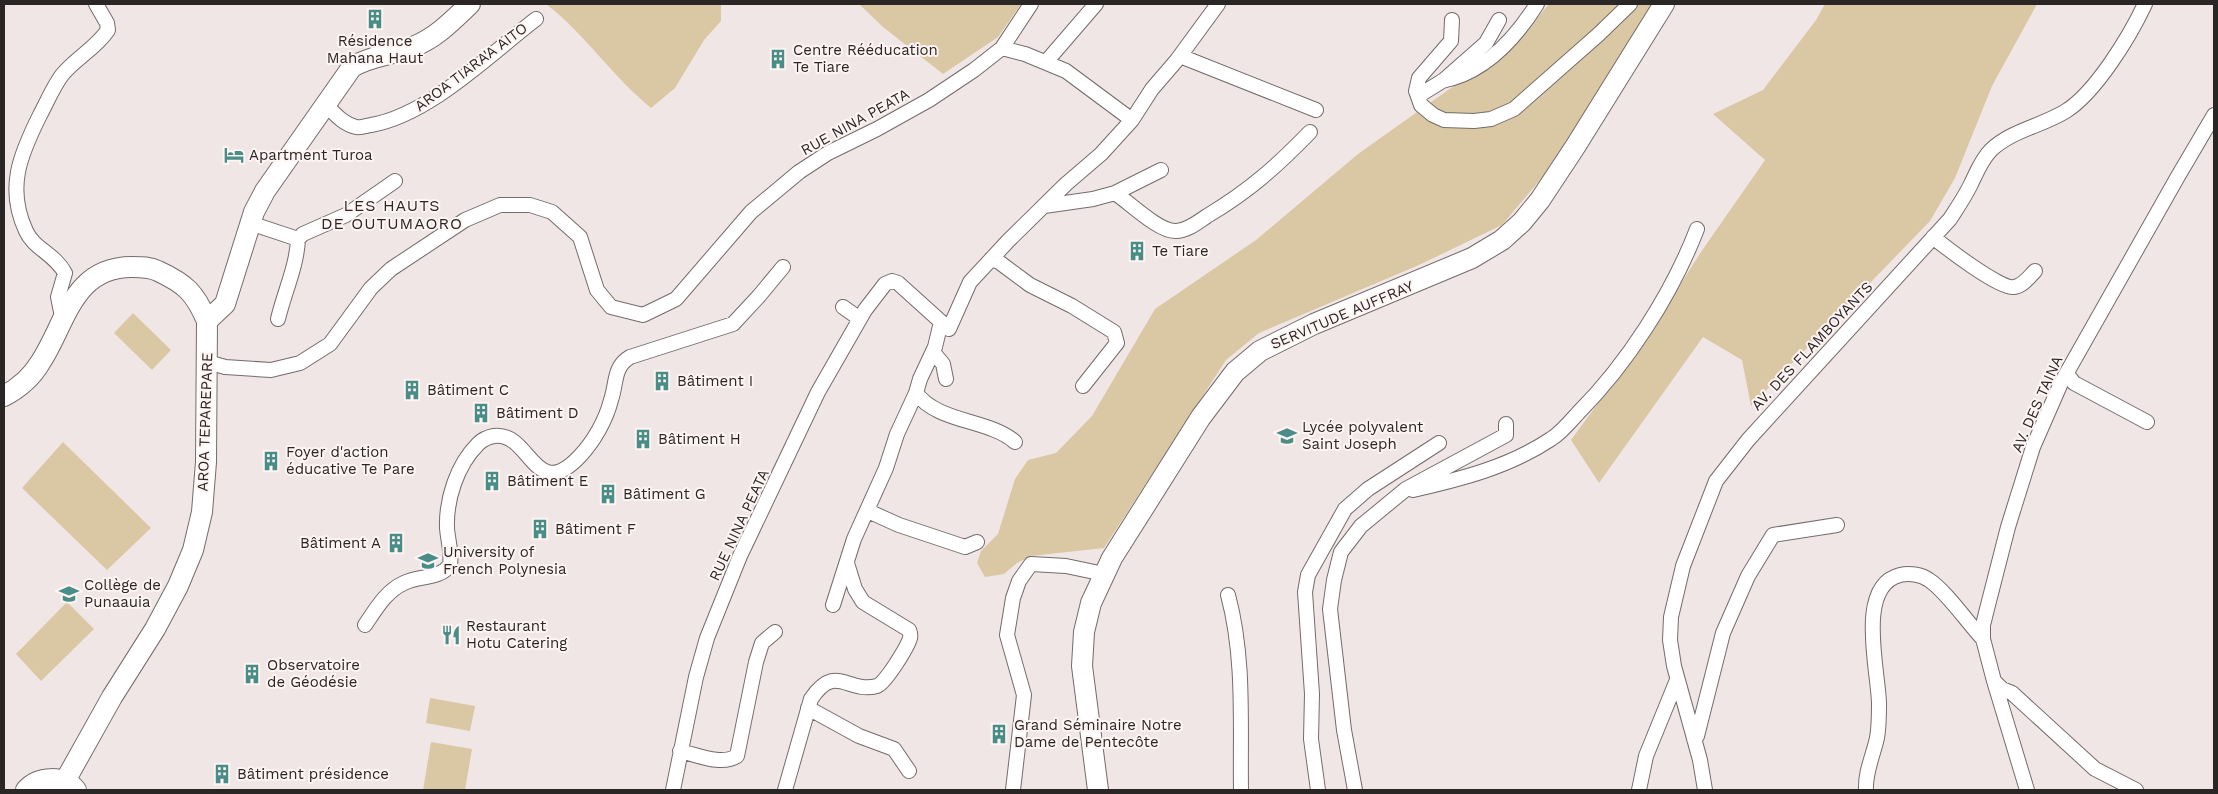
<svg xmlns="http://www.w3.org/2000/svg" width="2218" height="794" font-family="'Work Sans',sans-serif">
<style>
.green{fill:#d9c8a3}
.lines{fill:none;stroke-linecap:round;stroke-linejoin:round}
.street-casing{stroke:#746b6b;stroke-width:16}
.secondary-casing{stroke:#746b6b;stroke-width:22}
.street{stroke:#fff;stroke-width:14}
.secondary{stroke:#fff;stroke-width:20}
.labels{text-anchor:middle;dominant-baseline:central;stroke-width:4;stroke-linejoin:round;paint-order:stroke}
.poi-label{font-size:15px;fill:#2a2626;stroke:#fef4f3;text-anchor:start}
.street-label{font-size:15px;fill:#2a2626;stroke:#fef4f3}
.neighbourhood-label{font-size:16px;letter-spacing:1px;fill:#2a2626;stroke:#fef4f3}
</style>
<rect width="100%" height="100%" fill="#f1e6e6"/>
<path class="green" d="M546 4H721V21L704 40 675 88 651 108C613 77 585 34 546 4Z
M859 4H1021L998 37 943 74 883 27Z
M1549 4H1654L1551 167 1502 225 1419 265 1259 333 1226 360 1104 548 1031 556 1017 563 1004 574 985 577 977 563 981 551 998 534 1015 479 1028 460 1056 453 1092 416 1155 309 1256 240 1358 154 1448 90 1504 56Z
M1825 4H2037L1992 86 1955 178 1930 221 1751 406 1742 360 1703 337 1599 483 1571 440 1646 338 1701 252 1765 160 1713 114 1763 90 1816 20Z
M133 313 171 350 152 370 114 333Z
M63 442 151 528 107 570 22 488Z
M67 602 94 629 41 681 16 654Z
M430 698 475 706 470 731 426 723Z
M431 742 472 749 465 790H423Z"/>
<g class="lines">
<defs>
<path id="street" d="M1452 20 1451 41 1419 78 1416 91 1421 105 1433 115 1444 120 1474 121 1491 119 1514 109 1599 34 1630 4
M1002 48 1031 4
M1180 56 1316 110
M1046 62 1096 4
M1442 81C1484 73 1515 39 1537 4
M1418 96 1444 80 1486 43 1499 20
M326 105C335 114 343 124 356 127 360 128 366 126 371 125 429 115 489 55 536 19
M1132 120 1152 89 1177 60 1218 4
M1115 193C1130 203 1159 232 1176 231 1187 231 1198 222 1207 216 1249 191 1276 167 1310 132
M1044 206 1093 199 1115 193 1161 170
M250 223 298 239 303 234 346 215 395 181
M1933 237C1945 247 2001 290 2014 287 2023 286 2029 277 2035 271
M991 259 999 262 1030 285 1072 306 1114 332 1117 343 1083 386
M843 307 860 319
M62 317 58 297 65 273C55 254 34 249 26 231 6 188 20 155 40 115 47 102 53 87 62 75 76 58 96 48 108 30L107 23 96 4
M278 319C284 293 297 266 298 239
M933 352 943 364 946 379
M208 362 225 367 271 370 300 363 330 344 371 288 391 269 465 220 500 205H530L552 212 580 237 597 290 611 307 643 315 676 299 751 212 799 172 828 153 877 129 929 100 974 70 1002 48 1025 54 1066 71 1132 120 1101 154 1066 184 1008 241 970 282 949 329 898 283 892 281 885 284 865 310 818 392 740 556 707 638 696 677 673 790
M2067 374 2074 383 2147 422
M916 393C938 423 989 419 1015 442
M1413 490C1461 479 1509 467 1551 439 1561 433 1570 422 1578 413 1627 364 1672 294 1697 229
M868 511 899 525 965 547 977 542
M1228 595C1245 658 1240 725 1241 790
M833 605 854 539 886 468 897 434 916 393 920 379 935 347 941 322
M365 625C376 609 386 591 404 583 419 575 439 580 450 565 452 553 448 541 447 528 446 499 457 465 478 444 482 440 488 437 494 436 531 431 534 505 580 456 594 441 606 420 611 400 617 383 613 367 630 357L733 324 759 296 783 267
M1994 681 2002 689 2012 693 2095 769 2136 790
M808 708 859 736 894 749 909 771
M1694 739 1697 736 1723 633 1748 576 1773 535 1837 525
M680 751C698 755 721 766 737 756L756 662 762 643 775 632
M785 790 811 699C836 662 847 694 877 686 885 684 908 646 910 638 911 634 910 633 909 630L863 602 855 589 847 563
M1013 790 1024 695 1007 635 1013 598 1019 581 1031 564 1066 566 1104 574
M1318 790 1311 739 1312 694 1305 592 1308 575 1345 509 1368 489 1439 443
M1355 790 1344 730 1330 609 1334 580 1341 552 1361 526 1406 489 1506 435V424
M1639 790 1646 756 1677 680
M1705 790 1700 760 1674 666 1670 640 1671 617 1683 566 1716 481 1748 440 1950 219C1957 208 1964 198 1970 186 1976 174 1981 160 1991 150 2012 130 2042 126 2066 111 2096 92 2130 36 2145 4
M1866 790C1865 772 1873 756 1877 738 1879 727 1879 716 1879 704 1879 673 1855 586 1900 575 1909 573 1921 574 1929 580 1945 590 1968 623 1983 639
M2027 790 1994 681 1983 639V625L1987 609 2008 527 2033 447 2061 383 2177 178 2214 115"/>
<path id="secondary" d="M207 321 225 304 254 212 265 191 352 67C372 55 394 55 415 46 437 37 453 20 470 4
M4 396C19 388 31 378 40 363 66 324 72 267 132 267 142 267 150 267 158 271 186 284 195 293 207 321L206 462 202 512 193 550 178 586 155 629 112 697 65 781
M26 790C38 776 64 775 76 790
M1098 790 1082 666 1084 632 1091 603 1112 558 1201 417 1235 372 1260 351 1314 324 1472 258 1502 240 1522 222 1540 200 1575 147 1664 4"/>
</defs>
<use href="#street" class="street-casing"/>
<use href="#secondary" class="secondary-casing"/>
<use href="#street" class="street"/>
<use href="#secondary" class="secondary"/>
</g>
<defs>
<symbol id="building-bare" viewBox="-9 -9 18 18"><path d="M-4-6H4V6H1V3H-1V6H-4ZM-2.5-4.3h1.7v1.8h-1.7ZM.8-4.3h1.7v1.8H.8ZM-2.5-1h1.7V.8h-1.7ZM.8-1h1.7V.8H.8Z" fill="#488e86" stroke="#fef4f3" stroke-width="2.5" paint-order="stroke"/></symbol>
<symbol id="hotel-bare" viewBox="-9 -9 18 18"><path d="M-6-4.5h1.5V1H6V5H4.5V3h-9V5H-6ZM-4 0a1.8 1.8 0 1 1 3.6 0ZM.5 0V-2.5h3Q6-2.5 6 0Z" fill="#488e86" stroke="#fef4f3" stroke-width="2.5" paint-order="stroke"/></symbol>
<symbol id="school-bare" viewBox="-9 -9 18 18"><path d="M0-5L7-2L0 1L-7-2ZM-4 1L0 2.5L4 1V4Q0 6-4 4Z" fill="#488e86" stroke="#fef4f3" stroke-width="2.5" paint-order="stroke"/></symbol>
<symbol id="university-bare" viewBox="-9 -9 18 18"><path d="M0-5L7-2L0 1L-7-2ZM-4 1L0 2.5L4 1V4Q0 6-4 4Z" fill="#488e86" stroke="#fef4f3" stroke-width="2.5" paint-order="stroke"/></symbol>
<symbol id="restaurant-bare" viewBox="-9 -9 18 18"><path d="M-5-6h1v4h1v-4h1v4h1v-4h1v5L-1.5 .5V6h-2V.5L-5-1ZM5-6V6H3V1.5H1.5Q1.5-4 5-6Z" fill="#488e86" stroke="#fef4f3" stroke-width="2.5" paint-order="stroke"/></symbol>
</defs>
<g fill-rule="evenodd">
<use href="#building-bare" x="361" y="5" width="28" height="28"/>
<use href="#building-bare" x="764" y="45" width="28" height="28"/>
<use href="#hotel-bare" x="220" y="141" width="28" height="28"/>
<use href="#building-bare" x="1123" y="237" width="28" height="28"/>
<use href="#building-bare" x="648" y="367" width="28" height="28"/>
<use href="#building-bare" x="398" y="376" width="28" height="28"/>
<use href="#building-bare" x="467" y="399" width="28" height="28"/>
<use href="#school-bare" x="1273" y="422" width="28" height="28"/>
<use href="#building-bare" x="629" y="425" width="28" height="28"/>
<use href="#building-bare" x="257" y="447" width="28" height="28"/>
<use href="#building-bare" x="478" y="467" width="28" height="28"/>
<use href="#building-bare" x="594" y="480" width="28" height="28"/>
<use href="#building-bare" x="526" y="515" width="28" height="28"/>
<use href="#building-bare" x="382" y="529" width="28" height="28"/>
<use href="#university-bare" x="414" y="547" width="28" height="28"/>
<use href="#school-bare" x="55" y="580" width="28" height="28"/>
<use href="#restaurant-bare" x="437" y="621" width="28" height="28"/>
<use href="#building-bare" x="238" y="660" width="28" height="28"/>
<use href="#building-bare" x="985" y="720" width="28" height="28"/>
<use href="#building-bare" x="208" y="760" width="28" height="28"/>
</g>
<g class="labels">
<g class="poi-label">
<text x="375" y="41" text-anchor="middle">Résidence<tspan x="375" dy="17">Mahana Haut</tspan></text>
<text x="793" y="50">Centre Rééducation<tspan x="793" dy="17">Te Tiare</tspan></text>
<text x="249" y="155">Apartment Turoa</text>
<text x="1152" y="251">Te Tiare</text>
<text x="677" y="381">Bâtiment I</text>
<text x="427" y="390">Bâtiment C</text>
<text x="496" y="413">Bâtiment D</text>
<text x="1302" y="427">Lycée polyvalent<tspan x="1302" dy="17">Saint Joseph</tspan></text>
<text x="658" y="439">Bâtiment H</text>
<text x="286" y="452">Foyer d'action<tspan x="286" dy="17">éducative Te Pare</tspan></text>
<text x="507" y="481">Bâtiment E</text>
<text x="623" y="494">Bâtiment G</text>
<text x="555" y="529">Bâtiment F</text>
<text x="381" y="543" text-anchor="end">Bâtiment A</text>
<text x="443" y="552">University of<tspan x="443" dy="17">French Polynesia</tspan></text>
<text x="84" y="585">Collège de<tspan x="84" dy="17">Punaauia</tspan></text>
<text x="466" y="626">Restaurant<tspan x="466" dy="17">Hotu Catering</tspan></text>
<text x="267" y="665">Observatoire<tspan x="267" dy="17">de Géodésie</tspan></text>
<text x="1014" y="725">Grand Séminaire Notre<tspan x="1014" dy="17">Dame de Pentecôte</tspan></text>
<text x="237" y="774">Bâtiment présidence</text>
</g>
<g class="street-label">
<text transform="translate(471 67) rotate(-37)">AROA TIARA'A AITO</text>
<text transform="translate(855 122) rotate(-29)">RUE NINA PEATA</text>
<text transform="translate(1342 315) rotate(-23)">SERVITUDE AUFFRAY</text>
<text transform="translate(1812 346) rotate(-47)">AV. DES FLAMBOYANTS</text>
<text transform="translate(2037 404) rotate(-66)">AV. DES TAINA</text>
<text transform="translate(205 422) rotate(-88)">AROA TEPAREPARE</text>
<text transform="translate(739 525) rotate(-65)">RUE NINA PEATA</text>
</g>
<g class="neighbourhood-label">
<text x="392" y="205">LES HAUTS<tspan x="392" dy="18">DE OUTUMAORO</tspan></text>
</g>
</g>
<rect width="2218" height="794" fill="none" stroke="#2a2626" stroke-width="10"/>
</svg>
